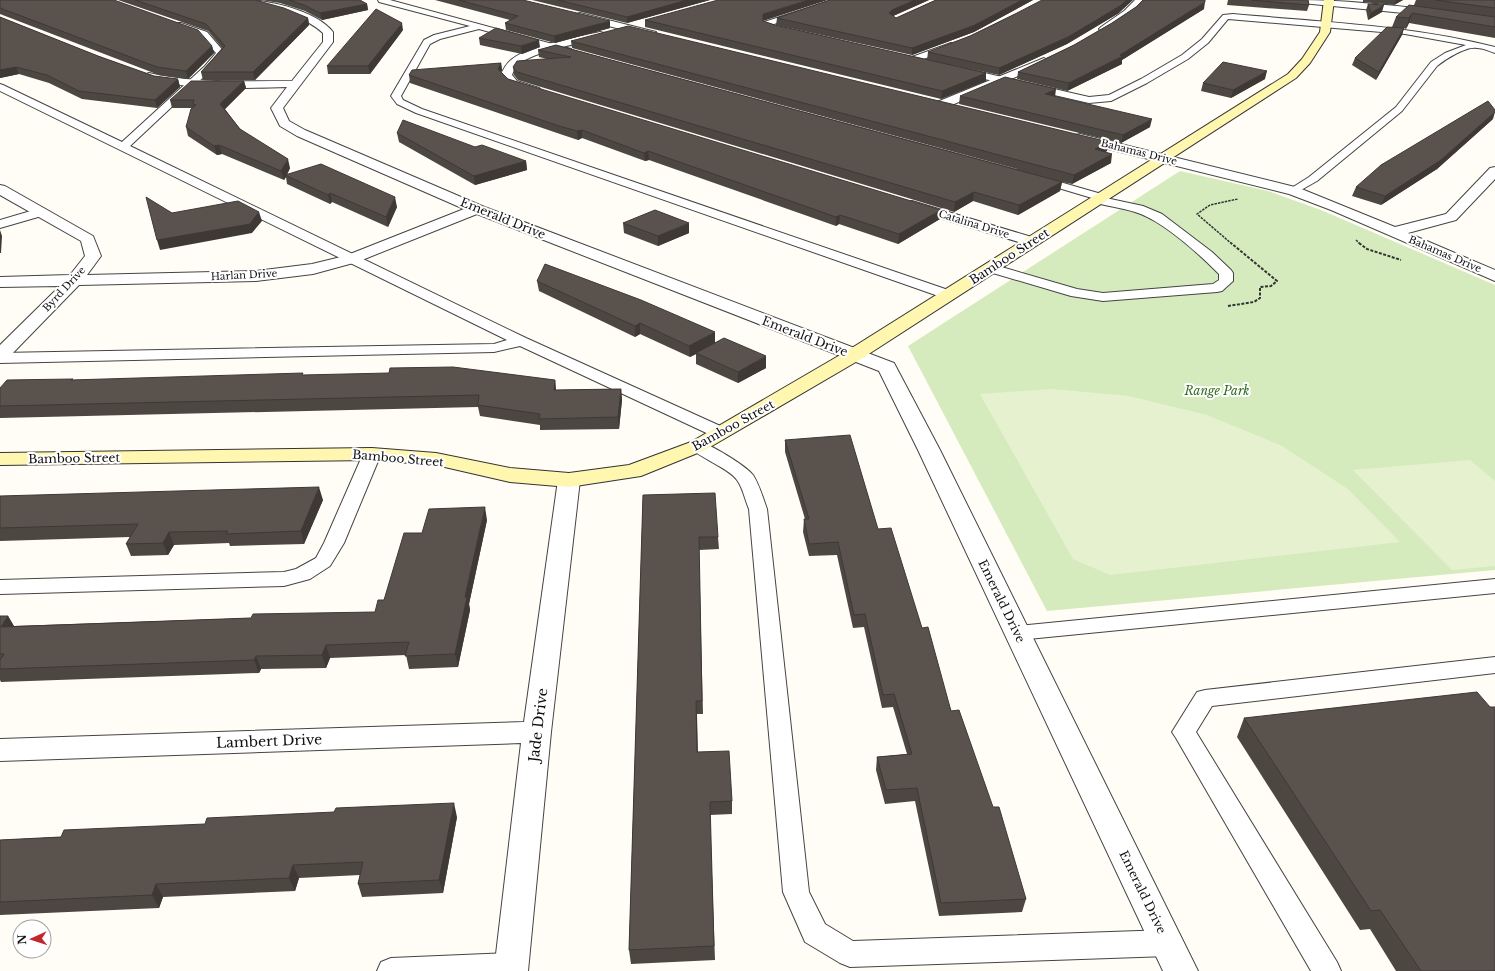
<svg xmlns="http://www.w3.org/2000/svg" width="1495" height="971" font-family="'Libre Baskerville',serif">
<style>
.green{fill:#d5ebbd}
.pitch{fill:#e6f2cf}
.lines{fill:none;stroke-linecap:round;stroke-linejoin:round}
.lane-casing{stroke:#444;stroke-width:2}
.street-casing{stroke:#444;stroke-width:2}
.secondary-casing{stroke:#333;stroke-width:2}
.path-far1{stroke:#333;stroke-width:1.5;stroke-dasharray:2.5 1;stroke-linecap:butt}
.path{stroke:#333;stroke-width:2;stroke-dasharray:3 1.5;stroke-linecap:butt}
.lane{fill:#fff;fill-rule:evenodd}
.street{fill:#fff;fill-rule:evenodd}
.secondary{fill:#fff6b0;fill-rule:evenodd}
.wall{fill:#4d4742}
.shaded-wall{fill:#3f3936}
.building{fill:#5a524d;stroke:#3f3936}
.labels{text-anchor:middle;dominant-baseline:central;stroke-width:4;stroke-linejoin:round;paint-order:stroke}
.far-street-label{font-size:10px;fill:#111;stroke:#fff}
.street-label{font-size:12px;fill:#111;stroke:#fff}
.park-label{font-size:12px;font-style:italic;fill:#2f6b1f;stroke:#fff}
.near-street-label{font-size:14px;fill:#111;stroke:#fff}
</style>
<rect width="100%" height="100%" fill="#fffdf5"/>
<path class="green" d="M1180 171 1268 191 1321 210 1495 285V570L1047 611 908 346Z"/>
<path class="pitch" d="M1052 389 1129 396 1207 415 1282 446 1348 489 1400 542 1110 575 1073 559 980 394Z
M1470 460 1495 481V566L1452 570 1353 470Z"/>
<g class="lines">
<defs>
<path id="lane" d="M378 0H390L571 49 572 51 568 54 479 29 440 39 430 44 401 96 403 100 422 109 954 292 956 295 954 298 949 299 944 298 416 113 397 104 391 96 424 40 434 35 470 26 379 2Z
M833 0H844L771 25 788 30V34H782L764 27V22Z
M1233 14C1320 22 1410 25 1495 47V53C1489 51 1483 48 1477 48 1466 46 1446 59 1437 66L1402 111 1317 181 1294 194 1290 193 1288 191 1290 189 1309 177 1396 107 1431 62 1445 53 1466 45 1405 34 1228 19 1208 43 1188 59 1147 83 1111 101 1089 103 963 74 959 71 963 68 1089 97 1109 95 1141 79 1182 55 1202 39 1223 15Z
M175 23H181L207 32 225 53 211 70 130 146 526 338 727 429 729 433 727 437 721 438 715 437 520 346 494 352 0 363V353L494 344 507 340 0 91V84L3 85 122 142 205 66 216 53 201 36 175 27Z
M951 43 954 44 955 46 954 48 915 62 912 63 908 60 909 58Z
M1039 176 1105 195 1106 198 1143 206 1162 214 1212 252 1231 270 1233 273V281L1222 291 1217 292 1103 301 1071 296 986 271 984 268 986 265 991 264 1077 289 1103 293 1213 284 1219 280V274C1199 254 1162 220 1135 212 1122 208 1107 206 1093 202L1091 200 1092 198 1035 181 1033 179 1035 177Z
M41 208 45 209 47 212 45 215 0 228V220Z
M698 441C710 444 745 465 753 475 759 484 763 498 767 509L809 892 825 924 853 941 1168 930 1178 934 1182 943 1178 952 1168 956 850 967 840 963 805 942 783 892 749 509C745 500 743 488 737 480 728 467 698 458 689 446L692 442Z
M372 449 378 450 381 454 344 543 330 566 310 579 284 586 0 594V580L284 572 296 569 316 558 324 543 363 454 366 450Z
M1495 579V593L1018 640 1010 638 1007 633 1010 628 1018 626Z
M1495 657V673L1212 706 1196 732 1337 962 1341 971H1311L1176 738 1172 732 1197 692 1205 690Z
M512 953 522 957 526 966 524 971H377L381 962 391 958Z"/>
<path id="street" d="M244 0C270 0 317 11 333 32V42L283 108 289 121 305 130 482 206 894 363 940 450 1198 971H1163L918 450 879 371 477 214 357 262 313 274 256 281 79 285 7 359 0 361V345L60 286 0 287V277L70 275 85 256 81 241 0 195V185L5 186 93 236 101 256 87 275 256 271 312 264 345 256 464 209 297 136 280 126 271 108 287 87C239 88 192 91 145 78L143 76 149 73C196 84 244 81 292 81L323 42V33C302 14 272 9 246 2Z
M1135 0H1145C1138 9 1112 34 1101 31L1099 29 1101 27 1124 11Z
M1297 0C1343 0 1388 5 1434 10L1439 13 1434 16 1302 3Z
M580 13 656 32 657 34 652 37 577 18 575 16 577 14Z
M600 32 604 33 605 35 604 37C583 43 533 51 518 65 515 68 513 72 512 75L517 81 539 88 541 90 539 92 535 93 509 85 500 76C503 70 506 64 511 60 526 46 578 37 600 32Z
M1044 58 1049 61 1048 63 945 108H937L935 105 937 102Z
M1080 134 1299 188 1395 227 1446 214 1490 168 1495 167V179L1456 220 1408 233 1495 270V281L1331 210 1289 194 1076 141 1074 138 1076 135Z
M912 201 1035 238 1038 241 1035 244 1030 246 1025 244 907 208 905 205 907 202Z
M569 473 577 475 580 480 551 732 528 971H494L521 743 0 761V739L524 722 558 480 561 475Z"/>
<path id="secondary" d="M1324 0H1334L1330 32 1310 63 1296 78 861 359 705 450 641 476 569 487 510 482 436 465 372 460 0 465V453L372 448 436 453 510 468 569 473 629 465 691 442 847 351 1288 74 1302 59 1320 32Z"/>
</defs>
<use href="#lane" class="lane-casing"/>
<use href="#street" class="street-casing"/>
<use href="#secondary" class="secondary-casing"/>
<path class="path-far1" d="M1356 240 1360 244
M1232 244 1197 214 1210 205 1238 199"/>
<path class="path" d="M1359 243 1367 249 1401 260
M1228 306 1254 302 1260 298V287L1271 286 1277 281 1231 243"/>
<use href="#lane" class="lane"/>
<use href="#street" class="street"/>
<use href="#secondary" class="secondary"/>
</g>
<path class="wall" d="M0 0 212 46 214 53 188 79 159 75 0 14Z
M118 0H255L308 18 309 25 255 80H203L201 72 222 48 208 31Z
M261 0H360L367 4 368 10 322 20 305 11 280 3Z
M435 0H523L610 28 555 43 506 30 505 23 510 20Z
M532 0H710L627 23Z
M830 0H929L893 16 896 18 936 0H1033L974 32 912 55 776 25 777 18Z
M1228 0H1308L1309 5 1307 11 1227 5Z
M1363 0H1403L1394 5 1363 2Z
M1416 0H1495V38L1409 23 1406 29 1404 28 1402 35 1376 80 1352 65 1355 58 1399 28 1392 27 1396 17 1414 5Z
M1368 4 1382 12 1368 20 1366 10Z
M1136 7 1204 9 1122 60V64L1067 91 1017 79 1018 72 1074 45 1112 23Z
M1119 13 1067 44 999 75 927 60 928 52 970 36 1015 14Z
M0 17 98 56 154 76 178 79 180 87 157 108 82 99 49 83 19 74 0 78Z
M645 20 763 21 775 25 986 73V81L941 99 645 27Z
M403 30 370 74H328L327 66Z
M479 38 540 47 522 54 480 45Z
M571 41 1107 151 1105 152 1111 163 1072 184 1062 182 1060 191 1018 215 973 201 954 212 518 80 514 75 513 67 547 59 539 57 538 50 556 45 1024 171 572 48Z
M501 63 502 70 501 72 508 79 940 219 898 244 839 224 836 226 649 160 645 161 582 138 578 140 560 134 410 83 409 75Z
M1265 79 1231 98 1201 91 1203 83Z
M244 81 246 88 225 109 240 129 290 168 287 175 397 207 388 227 332 202 330 204 287 184 286 177 284 180 222 154 217 155 188 136 186 127 192 108H172L170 100Z
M960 96 1150 127 1121 143 959 104Z
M1493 119 1437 169 1381 205 1352 196 1356 187Z
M397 133 475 147 526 161 527 170 475 185 399 142Z
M623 223 689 233 658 246 624 233Z
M537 281 715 342 766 368 738 383 696 364V354L690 357 640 334 635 337 539 291Z
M304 375 555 380 556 390 621 389 622 400 619 429 540 430V425L480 416 478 407 0 418V388L73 380Z
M785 440 878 529 922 628 951 711 1026 899 1022 912 939 916 915 801 885 804 876 770 877 757 907 754 893 707 882 708 864 627 853 628 837 555 809 556 803 532 804 519H805L785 452Z
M643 495 718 537 719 549 699 550 703 714H697L698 752 732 801V814L710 815 715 960 631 964 629 950Z
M0 496 323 500 304 544 230 546 229 543 174 545 168 555 131 556 126 544 130 537 0 541Z
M487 520 469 604 470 610 458 667 409 669 406 655 330 658 326 668 261 669 259 673 1 682 0 680V616H8L14 626 251 618 375 612 384 600Z
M1244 718 1495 971H1396L1370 929 1360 930 1237 737Z
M457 817 443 893 362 897 358 884 360 875 299 878 295 891 163 897 159 908 0 915V840Z"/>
<path class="shaded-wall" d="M687 0H710L627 23V17Z
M808 0H828L763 21V14Z
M915 0H929L891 17 889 13 892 10Z
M1022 0H1033L974 32 912 55V48Z
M1127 0H1133L1119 13 1067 44 999 75V68Z
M1396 0H1403L1394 5Z
M1205 2 1204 9 1122 60V64L1067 91 1069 83 1120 55Z
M367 4 368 10 322 20 320 13Z
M1384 5 1382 12 1368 20 1371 13Z
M1412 13 1409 23 1406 29 1409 18Z
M308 18 309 25 255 80 253 72Z
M610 21V28L555 43 554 36Z
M402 23 403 30 370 74 368 66Z
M1404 28 1402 35 1376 80 1379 72Z
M539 40 540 47 522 54 521 46Z
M212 46 214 53 188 79 186 71Z
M501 63 502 70 499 76 498 69Z
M16 67 19 74 0 78V70Z
M1267 71 1265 79 1231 98 1233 90Z
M986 73V81L941 99 942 91Z
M178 79 180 87 157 108 155 100Z
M244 81 246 88 222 112 220 104Z
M1056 89 1055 97 1045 94Z
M1495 112 1493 119 1437 169 1381 205 1385 196Z
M1152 119 1150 127 1121 143 1123 135Z
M582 130V138L578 140 577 131Z
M1109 142 1107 151 1094 158 1095 149Z
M219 145 222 154 217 155 214 146Z
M648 151 649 160 645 161 644 153Z
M1112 154 1111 163 1072 184 1074 175Z
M288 159 290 168 286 176 285 175 286 177 284 180 281 171Z
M526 161 527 170 475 185 474 176Z
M1062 182 1060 191 1018 215 1019 205Z
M974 192 973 201 954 212 955 202Z
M330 193 332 202 330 204 328 195Z
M395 197 397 207 388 227 386 217Z
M941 210 940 219 898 244 899 234Z
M259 212 262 221 252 233 160 250 157 240Z
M840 215 839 224 836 226V217Z
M689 223V233L658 246V236Z
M0 230 2 236 1 253H0Z
M640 323V334L635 337V326Z
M715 332V343L696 353V354L690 357 689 346Z
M766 356V368L738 383V372Z
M555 380 556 391 554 390Z
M621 389 622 400 619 429 618 417Z
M319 487 323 500 304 544 301 531Z
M485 507 487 520 469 604 470 610 458 667 455 654 465 597Z
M169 532 174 545 168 555 163 543Z
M8 616 15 628 1 627Z
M326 645 330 658 326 668 322 655Z
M256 656 261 669 259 673 254 660Z
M454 803 457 817 443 893 439 880Z
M293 865 299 878 295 891 289 878Z
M156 884 163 897 159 908 152 895Z"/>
<path class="building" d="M0 0H114L198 30 212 46 186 71 157 67 0 8Z
M135 0H255L284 8 308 18 253 72H201L225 46 206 24Z
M289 0H360L367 4 320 13 304 5Z
M459 0H523L610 21 554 36 505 23 518 16Z
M558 0H687L627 17Z
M718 0H808L763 14V21L775 25 986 73 942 91 645 20Z
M830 0H915L892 10 889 13 896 18 936 0H1022L975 25 912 48 777 18Z
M1042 0H1127L1120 6 1068 37 999 68 928 52 970 36 1015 14Z
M1143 0H1205V2L1120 55 1123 56 1069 83 1018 72 1074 45 1112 23 1136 7Z
M1251 0H1308L1309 5Z
M1435 0H1495V8Z
M1368 4 1384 5 1371 13Z
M1409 5 1495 17V27L1412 13 1409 18 1396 17Z
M376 9 402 23 368 66H327Z
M0 17 98 56 154 76 178 79 155 100 79 91 47 75 16 67 0 70Z
M628 26 1109 142 1095 149 1112 154 1074 175 571 41Z
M1387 27 1404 28 1379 72 1355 58Z
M496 28 539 40 521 46 479 38Z
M556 45 1062 182 1019 205 974 192 955 202 517 72 513 67 517 61 571 57 538 50Z
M1223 62 1267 71 1233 90 1203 83Z
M501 63 498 69 508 79 941 210 899 234 840 215 836 217 648 151 644 153 582 130 577 131 559 126 409 75 412 70Z
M1005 77 1056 89 1045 94 1152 119 1123 135 960 96Z
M191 81H244L220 104 240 129 288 159 281 171 219 145 214 146 186 127 191 109 196 105 193 104 194 100H170Z
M1488 101 1495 110V112L1441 160 1385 196 1356 187 1381 165Z
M403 120 475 147 482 145 526 161 474 176 397 133Z
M321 164 395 197 386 217 330 193 328 195 285 175Z
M146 197 172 213 238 201 259 212 250 224 157 240Z
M655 210 689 223 658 236 623 223Z
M545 264 641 300 715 332 689 346 640 323 635 326 537 281Z
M724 338 766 356 738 372 696 353Z
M453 367 555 380 554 390 621 389 618 417 539 419 540 414 478 405 479 395 0 406V388L7 380 73 379 71 380 303 373 302 375 389 373 390 368Z
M850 435 878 529 891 528 922 628 928 627 951 711 959 710 993 807H999L1026 899 941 903 917 788 886 790 877 757 912 754 894 694 883 695 865 614 854 615 838 542 809 544 804 519H809L785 440Z
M319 487 301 531 226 534 228 531 169 532 163 543 126 544 138 524 0 528V496Z
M715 493 718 537H699L702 701H696L697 752 729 751 732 801 710 802 714 946 629 950 643 495Z
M485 507 465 597H467L455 654 405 656 409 642 326 645 322 655 256 656 254 660 0 669V660L4 654H0V616H8L1 627 251 618 253 614 375 612 378 600H384L404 533H422L429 509Z
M1477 692 1490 707H1495V971H1421L1380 910 1371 911 1244 718Z
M454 803 439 880 358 884 363 862 293 865 289 878 156 884 152 895 0 902V840L61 837 64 830 205 824 207 818 334 812 336 808Z"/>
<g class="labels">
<g class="far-street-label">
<text transform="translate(1139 152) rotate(14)">Bahamas Drive</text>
<text transform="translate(974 224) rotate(17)">Catalina Drive</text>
<text transform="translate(1445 254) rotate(23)">Bahamas Drive</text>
<text transform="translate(244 275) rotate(-3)">Harlan Drive</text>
<text transform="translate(64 289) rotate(-47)">Byrd Drive</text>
</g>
<g class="street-label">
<text transform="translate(503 218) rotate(22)">Emerald Drive</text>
<text transform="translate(1009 256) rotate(-33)">Bamboo Street</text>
<text transform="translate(805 336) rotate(21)">Emerald Drive</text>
<text transform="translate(733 425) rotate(-29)">Bamboo Street</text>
<text transform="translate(74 458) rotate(-1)">Bamboo Street</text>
<text transform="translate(398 458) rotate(5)">Bamboo Street</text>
<text transform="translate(1002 601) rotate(64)">Emerald Drive</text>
<text transform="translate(1143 892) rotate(64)">Emerald Drive</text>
</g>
<g class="park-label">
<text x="1217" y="390">Range Park</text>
</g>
<g class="near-street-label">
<text transform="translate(538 725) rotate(-83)">Jade Drive</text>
<text transform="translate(269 741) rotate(-2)">Lambert Drive</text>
</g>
</g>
<g transform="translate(32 939) rotate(267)"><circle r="19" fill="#ffffff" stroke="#a0a0a0"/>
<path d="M0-3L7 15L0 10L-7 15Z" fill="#c4262e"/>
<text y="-6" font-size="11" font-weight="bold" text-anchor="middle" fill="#111111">N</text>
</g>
</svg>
